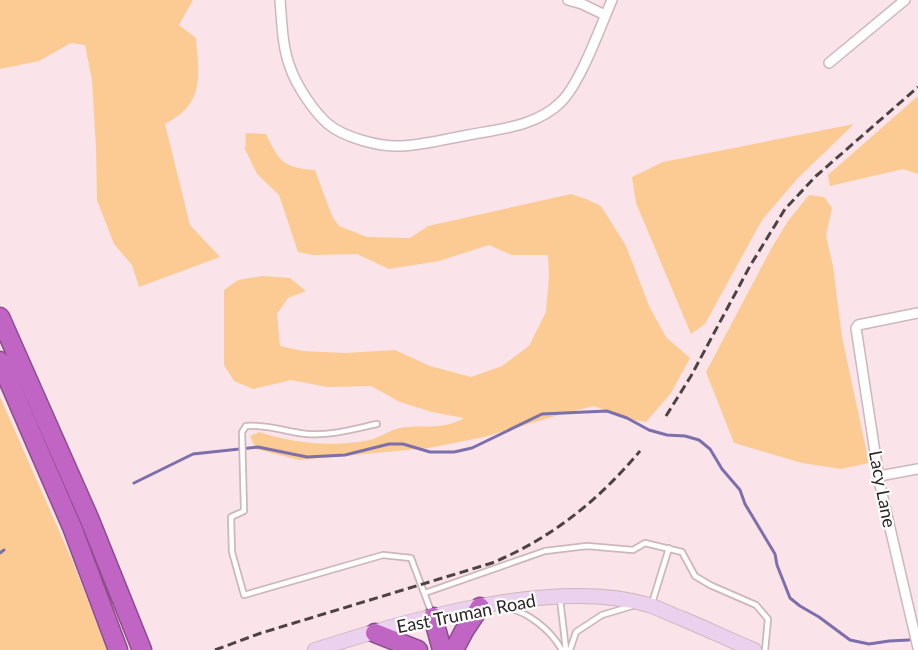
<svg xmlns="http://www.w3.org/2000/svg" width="918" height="650" font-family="Lato,sans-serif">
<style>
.green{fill:#fbcb93}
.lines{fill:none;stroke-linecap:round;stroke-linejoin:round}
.stream{stroke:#7c6fab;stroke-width:3}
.lane-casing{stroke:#ccb7bc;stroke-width:8}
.street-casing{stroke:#ccb7bc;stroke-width:12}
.secondary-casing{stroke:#ccb7bc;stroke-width:16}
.highway-casing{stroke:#8d4e8d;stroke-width:21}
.lane{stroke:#fff;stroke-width:4.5}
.street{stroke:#fff;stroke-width:9}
.secondary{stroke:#ecd1ee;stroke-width:14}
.highway{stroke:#c165c5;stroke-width:18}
.rail{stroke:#4d4245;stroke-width:3;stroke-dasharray:9 4.5;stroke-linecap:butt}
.labels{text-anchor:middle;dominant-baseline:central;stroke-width:4.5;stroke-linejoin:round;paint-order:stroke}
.street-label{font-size:18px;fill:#2c2426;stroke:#fff}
</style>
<rect width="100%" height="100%" fill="#fae4e9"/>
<path class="green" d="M0 0H193L179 25 196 38C199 76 205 104 165 124L190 225 220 257 139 287 132 265 114 244 97 200 96 148 92 80 85 45 71 43 39 61 0 69Z
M918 96V174L903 169 830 186 828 175Z
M854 124 797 179 762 220 705 324 691 334 636 203 632 177 663 162Z
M246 133 266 134C279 161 283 168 315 170L332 216 339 226 367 237 410 238 428 226 571 194 586 199 601 206 626 246 650 308 666 337 690 358 671 393 646 422 627 419 594 406 562 414 484 437 429 448 299 460 256 449 250 436 259 432C295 444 333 447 370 440 380 437 390 430 400 428 423 424 442 431 464 418L432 412 400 402 371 386 327 387 291 380 253 389 234 381 224 365V290L238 280 263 276 290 278 306 291 288 298 277 314 280 346 303 351 345 353 395 350 430 366 471 377 502 366 529 346 546 312 549 277 548 255H512L489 245 439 261 389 269 357 254 313 255 298 252 279 195 257 174 245 149Z
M809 195 824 197 832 208 826 235 833 266 842 337 869 463 841 469 802 463 734 443 706 372 771 249 788 221Z
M0 397 72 560 107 650H0Z"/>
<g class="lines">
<path class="stream" d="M134 483 193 454 258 447 307 457 345 455 389 444H403L430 452H454L472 448 542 414 607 411 627 418 649 430 667 435 685 436 699 440 710 449 722 469 740 490 745 504 775 554 777 565 790 598 800 606 819 617 850 640 869 644 889 641 909 640
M0 553 4 550"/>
<defs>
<path id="lane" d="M377 424C354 429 330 436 307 434 286 432 267 424 246 426L242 432 244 511 231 517 232 552 244 595 383 555 411 558 432 614
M425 593 545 551 587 546 633 550 645 543 682 552 695 576 710 585 756 605 768 619 765 650
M560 599 566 650
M652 603 669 548
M505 607C528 612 550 629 562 650
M570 650 576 632 602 615 632 606"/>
<path id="street" d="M280 0C282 22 282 46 290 67 296 85 314 112 328 124 345 138 380 147 401 146 424 145 446 139 468 135 500 129 537 126 561 102 581 82 600 27 612 0
M568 0 582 4 605 15
M829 63 905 0
M918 313 858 325 856 328 880 485 918 648
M879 476 918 469"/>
<path id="secondary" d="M315 650C408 620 555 577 649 605 661 609 672 615 683 619 707 629 730 640 754 650"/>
<path id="highway" d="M0 317 89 518 142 650
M0 361 72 527 118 650
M433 617 442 650
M375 633 418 650
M454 650 464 631 480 607"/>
</defs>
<use href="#lane" class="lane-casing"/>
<use href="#street" class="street-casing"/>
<use href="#secondary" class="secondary-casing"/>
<use href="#highway" class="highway-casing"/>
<use href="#lane" class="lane"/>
<use href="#street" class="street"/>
<use href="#secondary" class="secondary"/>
<use href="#highway" class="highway"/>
<path class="rail" d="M666 416 691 376 750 266 785 209 816 176 918 87
M215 650 261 633 492 563C552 538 599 500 640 451"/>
</g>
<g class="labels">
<g class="street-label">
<text transform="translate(883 489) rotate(79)">Lacy Lane</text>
<text transform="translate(466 613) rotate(-11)">East Truman Road</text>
</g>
</g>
</svg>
